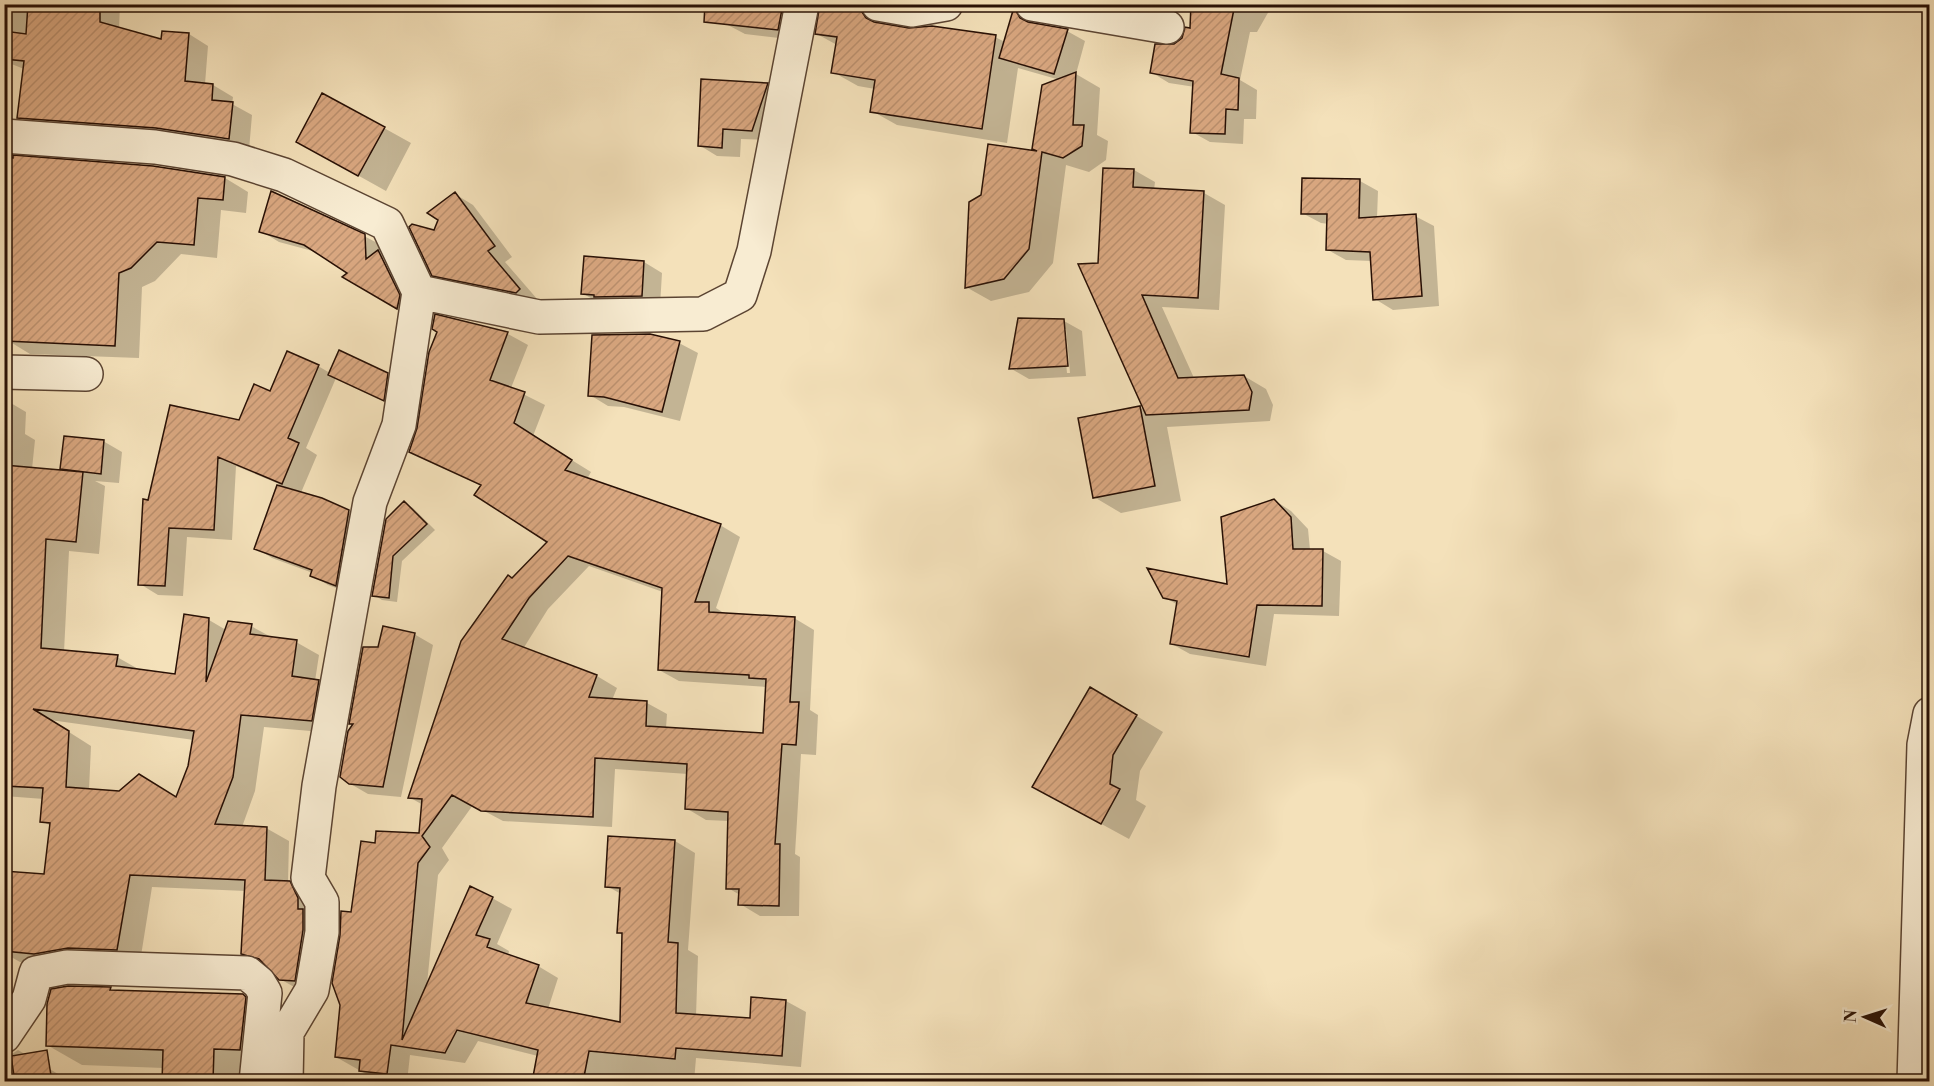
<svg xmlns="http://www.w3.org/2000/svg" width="1934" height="1086" font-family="'Libre Bodoni',serif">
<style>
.shadow{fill:#0003;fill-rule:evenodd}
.building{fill:url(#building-hatch);stroke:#281005;stroke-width:1.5;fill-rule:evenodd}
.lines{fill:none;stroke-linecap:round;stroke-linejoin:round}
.minor-casing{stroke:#5b4432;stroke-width:36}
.minor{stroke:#f8ecd2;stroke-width:33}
</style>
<defs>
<pattern id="building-hatch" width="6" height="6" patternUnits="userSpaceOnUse" patternTransform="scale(1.5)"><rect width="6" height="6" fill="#d9a780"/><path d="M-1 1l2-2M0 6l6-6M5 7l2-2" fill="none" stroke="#ba8f6d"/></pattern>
</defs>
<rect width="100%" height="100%" fill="#f4e1ba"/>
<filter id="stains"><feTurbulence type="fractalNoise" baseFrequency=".00333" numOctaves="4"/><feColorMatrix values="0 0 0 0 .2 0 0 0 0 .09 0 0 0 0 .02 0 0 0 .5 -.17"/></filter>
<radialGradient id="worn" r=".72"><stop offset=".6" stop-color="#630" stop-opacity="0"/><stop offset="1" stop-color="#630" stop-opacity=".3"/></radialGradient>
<path class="shadow" d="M4 4H120L119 29 163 41 189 34 208 46 205 84 213 85 233 97 232 104 252 115 249 150 39 129 19 117 24 69 4 61Z
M728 4H807L796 40 745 34 726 24Z
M1192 4H1273L1257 32H1250L1240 80 1257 90 1256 119H1244L1243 144 1210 142 1192 132 1195 87 1169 83 1151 72 1191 30Z
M1015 9 1032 19 1035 25 1067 31 1085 41 1076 74 1100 88 1097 135 1108 141 1106 160 1089 172 1066 165 1053 263 1029 292 991 301 966 287 1041 153 1060 80 1018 68 1007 143 897 125 872 111 875 89 858 86 833 72 837 45 817 34 860 11 886 26 995 37 1005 42Z
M767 84 785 95 771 140 741 139 740 157 717 156 699 145Z
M384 128 411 143 386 191 325 157Z
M14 157 225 178 248 192 246 213 221 210 217 258 181 254 155 281 142 287 139 358 30 354 7 340Z
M1134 170 1155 182 1154 190 1204 193 1225 205 1219 310 1162 307 1194 378 1244 376 1266 389 1273 405 1270 421 1167 427 1181 501 1121 513 1094 497 1139 407 1145 411 1099 264Z
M1360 181 1378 191 1377 218 1415 216 1434 226 1439 306 1393 310 1375 299 1372 261 1346 260 1328 250 1329 224 1321 223 1302 213Z
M455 194 473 205 512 257 505 262 538 300 535 303 452 285 433 274Z
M261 231 364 236 383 246 416 318 345 277 350 273 320 253 279 242Z
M644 262 662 273 660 306 601 304 582 293Z
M436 316 508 334 528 345 511 388 545 405 533 436 591 472 587 479 720 525 740 537 716 608 727 615 794 618 814 630 810 710 818 715 816 755 801 754 795 854 800 857 799 916H760L740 904V895L728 888 729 821 706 820 686 808 688 774 615 769 612 827 503 821 473 805 442 848 449 860 438 875 427 984 492 898 512 909 497 944 509 951 508 956 538 966 558 978 548 1009 621 1024 623 935 618 932 621 894 607 886 675 841 695 853 688 950 698 956 696 1016 751 1020 786 1001 806 1012 801 1067 696 1058 694 1082H533L538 1056 478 1041 465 1063 410 1055 407 1082H380L336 1057 353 914 376 845 421 834 423 805 409 797 513 579 550 542 482 486 411 452 419 428 439 331ZM589 566 663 592 659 670 679 681 767 687 764 734 666 728 667 714 647 703 612 700 617 688 597 676 523 649 548 609Z
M1064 321 1082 331 1086 376 1029 379 1010 368ZM1063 329H1066L1070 373H1067Z
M679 343 698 353 680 421 624 407 608 406 590 395Z
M318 366 330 373 387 374 406 385 402 410 336 378 306 448 317 455 300 495 349 512 366 521 352 594 328 585 312 575 313 573 272 558 256 548 279 484 236 466 232 540 187 537 183 596 158 595 140 584 149 501 271 393Z
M4 399 26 412 25 434 35 440 32 469 68 472 62 469 103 441 122 452 119 483 95 481 105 486 99 554 69 551 64 652 117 657 140 670 177 676 209 620 226 630 251 626 273 638 296 642 319 655 315 681 341 695 334 733 264 727 255 791 242 827 266 828 289 841 288 883 313 896 303 992 280 979 269 967 242 953 246 891 152 887 140 962 58 967 20 962 4 953V872L45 876 51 826 42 821 44 799 4 796ZM50 720 194 740 189 767 177 798 89 790 91 746Z
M1274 500 1291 511 1308 529 1310 550 1323 551 1341 561 1339 616 1274 614 1266 666 1190 654 1172 644 1178 605 1164 597 1229 586Z
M405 503 413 508 435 530 402 561 397 602 382 600 374 595Z
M414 634 433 645 401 797 368 794 349 783 355 725 351 723 380 648Z
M1117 704 1163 732 1140 771 1136 800 1146 806 1129 839 1061 802Z
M110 989 116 992 243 996 279 1016 248 1082H163L164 1068 82 1065 47 1045Z
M18 1050 68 1080V1082H16L12 1054Z"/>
<path class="building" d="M28 4H100V22L161 39 162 31 189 33 185 81 213 84 212 100 233 102 229 139 156 128 17 118 24 61 4 59V31L26 34Z
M705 4H783L778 30 704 22Z
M820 4 860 9 866 18 874 22 909 28 932 26 996 35 982 129 870 112 875 80 831 73 837 37 815 34Z
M1191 4H1235L1221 74 1239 78 1238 110 1226 109 1225 134 1190 133 1193 81 1150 73 1155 44H1174L1182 38 1185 27 1190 28Z
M1014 7 1020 18 1028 22 1068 29 1054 74 999 58Z
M1076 72 1073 125H1084L1082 146 1063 158 1042 152 1029 249 1004 279 965 288 969 202 981 195 988 144 1037 151 1032 149 1042 85Z
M701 79 768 83 752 131 723 129 722 148 698 146Z
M322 93 385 127 358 176 296 142Z
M13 155 153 166 225 177 223 200 198 198 194 245 157 242 131 268 119 273 115 346 5 341 8 263H4V157L13 158Z
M1103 168 1134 169 1133 187 1204 191 1198 298 1142 295 1178 378 1244 375 1252 392 1249 410 1146 415 1078 264 1098 263Z
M1302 178 1360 179 1359 218 1416 214 1422 296 1373 300 1370 252 1326 250 1327 214H1301Z
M271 191 365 234 366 259 378 250 400 295 397 309 342 277 347 273 304 245 259 232Z
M455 192 495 246 488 251 520 289 516 293 432 276 409 227 412 224 434 230 438 220 427 213Z
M584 256 644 261 642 296 594 297V295L581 294Z
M435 314 508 332 490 380 525 392 514 423 572 460 565 470 721 524 695 602H709V612L795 617 790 702H799L796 745 782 744 775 844H780L779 906 738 905 739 889H726L728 812 685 809 687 764 595 758 593 817 481 811 452 795 422 836 430 847 418 863 402 1040 470 886 493 897 476 935 490 939 487 947 539 965 526 1003 620 1022 622 933H617L620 888 605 887 608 836 675 840 668 942 678 943 676 1013 750 1018 751 997 786 1000 782 1056 676 1048 675 1059 589 1051 583 1082H532L538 1050 457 1030 445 1053 391 1045 387 1074 359 1071 360 1060 335 1057 340 1005 332 983 340 935 341 911 351 912 361 841 375 843 376 831 419 833 422 799 408 798 461 641 508 575 512 578 547 542 474 495 481 485 409 452 417 428 429 352 437 332 432 329ZM568 556 662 588 658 670 749 675V678L766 679 763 733 646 726 647 701 589 697 597 675 502 639 529 598Z
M1018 318 1064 319 1068 366 1009 369Z
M650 334 680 341 662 412 604 397 588 396 592 335Z
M339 350 388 373 384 401 328 375Z
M287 351 319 365 288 438 299 443 282 484 218 457 214 530 169 528 165 586 138 585 143 499 148 500 170 405 239 420 254 384 270 391Z
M1140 406 1155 486 1093 498 1078 418Z
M64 436 104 440 101 474 60 469Z
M4 465 83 472 76 542 46 539 41 648 118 655 116 666 175 674 184 614 209 618 206 682 228 621 252 624 250 634 297 640 292 676 319 680 312 721 241 715 233 777 215 824 267 827 265 880 290 881 298 898V909H303V930L295 981 279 980 259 959 241 954 245 880 130 875 117 950 68 948 34 954 4 951V871L44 874 50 823 40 822 43 788 4 786ZM33 709 194 731 188 766 176 797 139 774 119 791 66 787 69 731Z
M277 485 322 498 349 510 336 586 310 576 312 570 254 549Z
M1274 499 1291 517 1293 549H1323L1322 606 1257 605 1249 657 1170 644 1177 601 1163 598 1147 568 1227 584 1221 517Z
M404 501 427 524 393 556 389 598 372 596 386 519Z
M383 626 415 633 383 787 349 784 340 777 348 731 353 724H349L363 647H378Z
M1090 687 1137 715 1113 755 1110 784 1120 789 1101 824 1032 787Z
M68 986 111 987 110 990 243 994 246 997 240 1050 214 1049 213 1082H162L163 1050 46 1046 47 1004 51 989Z
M47 1050 52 1082H15L11 1056Z"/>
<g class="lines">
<defs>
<path id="minor" d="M878 4 912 10 946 4
M1032 4 1167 27
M4 136 155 147 233 159 284 175 387 224 419 292 539 317 703 314 740 295 754 251 802 4
M4 372 86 374
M4 1036 29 999 36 973 67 967 247 973 259 983 265 993 256 1082
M286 1082 287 1032 312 990 322 932V902L308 878 319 786 358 568 370 502 399 425 419 292
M1914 1082 1924 745 1930 714"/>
</defs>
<use href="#minor" class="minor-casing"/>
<use href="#minor" class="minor"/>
</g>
<rect width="1934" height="1086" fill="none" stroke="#f4e1ba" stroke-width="24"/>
<rect x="6" y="6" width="1922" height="1074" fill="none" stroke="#281005" stroke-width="3"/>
<rect x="12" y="12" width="1910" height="1062" fill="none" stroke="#281005" stroke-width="1.5"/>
<g transform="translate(1865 1017) rotate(273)" stroke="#f8ecd2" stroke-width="4.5" paint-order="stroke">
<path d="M0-4.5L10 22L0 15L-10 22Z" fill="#281005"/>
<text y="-9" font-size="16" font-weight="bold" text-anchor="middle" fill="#281005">N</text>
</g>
<rect width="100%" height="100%" filter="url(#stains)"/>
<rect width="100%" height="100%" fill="url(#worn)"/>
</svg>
